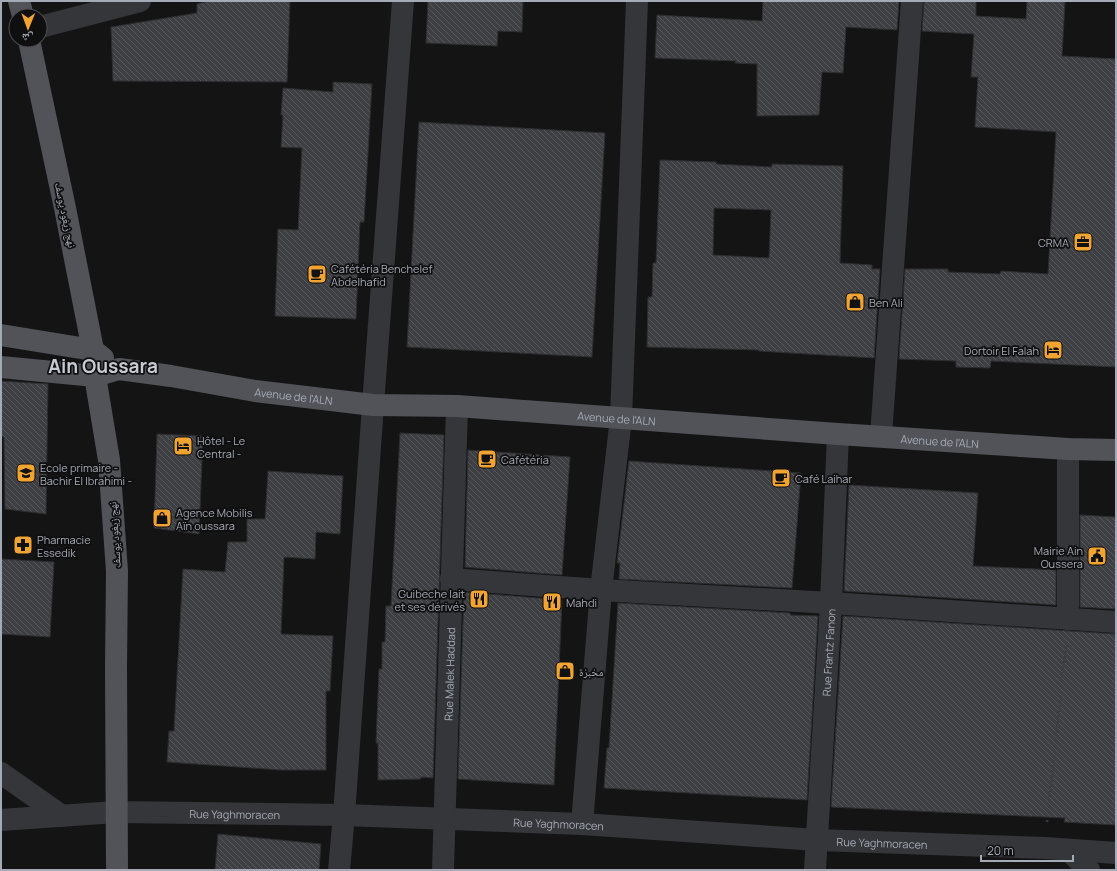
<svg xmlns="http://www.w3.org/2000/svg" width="1117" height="871" font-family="Manrope,'Noto Naskh Arabic',sans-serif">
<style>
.building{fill:url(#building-back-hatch);stroke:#2e2e31;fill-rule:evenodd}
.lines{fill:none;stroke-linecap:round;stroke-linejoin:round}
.path{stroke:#3b3d41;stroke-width:2.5;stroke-dasharray:2 3;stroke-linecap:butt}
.minor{stroke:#35363a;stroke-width:22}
.primary{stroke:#515359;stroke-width:22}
.labels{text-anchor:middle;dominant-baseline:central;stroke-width:3.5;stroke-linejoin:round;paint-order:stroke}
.street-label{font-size:11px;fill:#a5abb6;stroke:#0f0f10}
.poi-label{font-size:11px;fill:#a5abb6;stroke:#0f0f10;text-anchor:start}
.town-label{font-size:19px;font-weight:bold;fill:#c6cad2;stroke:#0f0f10}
</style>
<defs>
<pattern id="building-back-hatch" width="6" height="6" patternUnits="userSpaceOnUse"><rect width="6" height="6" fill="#3e3f42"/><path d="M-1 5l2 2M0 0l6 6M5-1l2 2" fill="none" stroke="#57585b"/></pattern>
</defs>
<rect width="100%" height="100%" fill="#141415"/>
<path class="building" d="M210 1H290L287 82 113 81 111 27 197 13V4Z
M428 1H523L522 32 498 31 497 46 426 43Z
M763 1H899L897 30 846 27 843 73 822 72 819 115 757 116V64L735 63 736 61 655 58 657 15 762 21Z
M924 1H976V16L1026 19 1027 1H1065L1062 56 1116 59V367L991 361 990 368 956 367V361L899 359 905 269H948V272L1000 274 1001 271 1048 274 1056 132 975 127 978 77H971L974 34 922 31Z
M333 82 372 84 364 222H360L356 319 275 316 278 229 298 230 302 148 281 147 283 115H281L283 88 333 92Z
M419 122 605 133 592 357 407 347Z
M660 160 716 162V164L772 167V164L843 166 840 263 872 265V269H880L874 358 758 351 759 350 647 347 648 297H652L653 263H656ZM714 208 771 210 769 258 713 255Z
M1 381 48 384 46 514 5 509 4 437 1 436Z
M400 433 444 435 433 778 421 777V779L378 780V743H376L379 669H382V642H385L386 606H391Z
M157 434 203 436 199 534 154 528Z
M468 450 570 457 562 575 465 567Z
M629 461 801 473 792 588 619 579 620 563H617Z
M268 471 343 476 340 534 316 532 315 559 284 557 281 634 333 636 330 691H326V770H281L167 762 169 731H174L183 569 225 572 228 542H247V519H265Z
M849 485 978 493 973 566 1056 570V605L844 591Z
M1080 515 1116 517V609L1080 607Z
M1 559 54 562 50 637 1 634Z
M464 592 562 600 554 785 458 779Z
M618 603 790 613V615L818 616 807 800 604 788 607 748H609Z
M843 616 1116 634V825L1064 822 1065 818 831 807Z
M218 834 321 844 319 870H215Z"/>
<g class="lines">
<path class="path" d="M1047 822 1066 646"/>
<g class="minor">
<path d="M40 27 140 1"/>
<path d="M881 436 912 1"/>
<path d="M1068 449V619"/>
<path d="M451 579 601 590 831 603 1116 622"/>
<path d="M1 773 62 816"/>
<path id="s1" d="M1 820 116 812 344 815 582 824 817 840 1045 848 1116 853"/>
<path d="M582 824 601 590 621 418 637 1"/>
<path d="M1068 850 1089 870"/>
<path d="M339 870 344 815 373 405 403 1"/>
<path id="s2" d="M443 870 457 406"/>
<path id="s3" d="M815 870 831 603 838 434"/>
</g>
<g class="primary">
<path d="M19 1 23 16"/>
<path d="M29 40 65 208 93 350 95 376 109 460 117 571 116 667 117 870"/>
<path d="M1 335 93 350 103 358"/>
<path id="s4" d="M1 367 95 376 119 369 171 376 255 391 373 405 457 406 838 434 1068 449 1116 450"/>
</g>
</g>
<defs>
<symbol id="office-square" viewBox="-11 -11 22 22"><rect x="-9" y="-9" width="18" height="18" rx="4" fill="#f1a430" stroke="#0f0f10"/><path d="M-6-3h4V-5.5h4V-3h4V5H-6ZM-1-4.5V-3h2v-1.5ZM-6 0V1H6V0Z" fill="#111"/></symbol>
<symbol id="cafe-square" viewBox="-11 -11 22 22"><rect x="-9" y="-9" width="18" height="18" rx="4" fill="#f1a430" stroke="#0f0f10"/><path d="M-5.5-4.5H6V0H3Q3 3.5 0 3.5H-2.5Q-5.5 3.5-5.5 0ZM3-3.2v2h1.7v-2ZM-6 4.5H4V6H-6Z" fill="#111"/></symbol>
<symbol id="shop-square" viewBox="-11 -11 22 22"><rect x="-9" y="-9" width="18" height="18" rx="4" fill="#f1a430" stroke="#0f0f10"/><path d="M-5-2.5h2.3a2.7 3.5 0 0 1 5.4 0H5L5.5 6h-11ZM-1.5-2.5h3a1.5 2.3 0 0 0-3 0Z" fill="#111"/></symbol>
<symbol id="hotel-square" viewBox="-11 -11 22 22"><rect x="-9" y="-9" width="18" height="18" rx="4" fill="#f1a430" stroke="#0f0f10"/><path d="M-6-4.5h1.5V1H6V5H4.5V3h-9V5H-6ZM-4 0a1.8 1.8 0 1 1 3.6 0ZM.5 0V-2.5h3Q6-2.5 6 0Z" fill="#111"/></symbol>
<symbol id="school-square" viewBox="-11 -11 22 22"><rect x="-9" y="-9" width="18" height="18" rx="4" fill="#f1a430" stroke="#0f0f10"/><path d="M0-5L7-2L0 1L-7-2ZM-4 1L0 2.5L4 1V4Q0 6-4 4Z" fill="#111"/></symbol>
<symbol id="pharmacy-square" viewBox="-11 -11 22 22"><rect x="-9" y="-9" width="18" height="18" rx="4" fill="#f1a430" stroke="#0f0f10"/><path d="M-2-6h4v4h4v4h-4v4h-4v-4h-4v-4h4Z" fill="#111"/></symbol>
<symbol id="civic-square" viewBox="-11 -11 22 22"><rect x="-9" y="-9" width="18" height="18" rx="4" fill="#f1a430" stroke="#0f0f10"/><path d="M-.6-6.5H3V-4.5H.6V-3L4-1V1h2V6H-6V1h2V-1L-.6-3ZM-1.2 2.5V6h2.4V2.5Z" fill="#111"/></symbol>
<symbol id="restaurant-square" viewBox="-11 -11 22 22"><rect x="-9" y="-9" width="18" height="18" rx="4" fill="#f1a430" stroke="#0f0f10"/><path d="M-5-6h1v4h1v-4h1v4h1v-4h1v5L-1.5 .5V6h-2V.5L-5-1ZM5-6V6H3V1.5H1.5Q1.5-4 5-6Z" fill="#111"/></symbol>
</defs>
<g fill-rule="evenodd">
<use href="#office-square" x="1072" y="231" width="22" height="22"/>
<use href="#cafe-square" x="306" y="263" width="22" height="22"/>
<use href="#shop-square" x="844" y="291" width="22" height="22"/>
<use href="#hotel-square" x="1042" y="339" width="22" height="22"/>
<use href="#hotel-square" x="172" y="435" width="22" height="22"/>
<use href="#cafe-square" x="476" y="448" width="22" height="22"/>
<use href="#school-square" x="15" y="462" width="22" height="22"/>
<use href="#cafe-square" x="770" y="467" width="22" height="22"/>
<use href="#shop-square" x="151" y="507" width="22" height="22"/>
<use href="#pharmacy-square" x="12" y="534" width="22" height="22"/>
<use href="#civic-square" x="1086" y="545" width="22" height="22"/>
<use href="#restaurant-square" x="468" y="588" width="22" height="22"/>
<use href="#restaurant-square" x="541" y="591" width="22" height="22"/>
<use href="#shop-square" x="554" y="660" width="22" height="22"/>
</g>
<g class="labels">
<g class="street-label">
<text transform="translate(66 215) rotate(78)">نهج زيغود يوسف</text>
<text stroke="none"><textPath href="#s4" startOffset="296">Avenue de l'ALN</textPath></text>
<text stroke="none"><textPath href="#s4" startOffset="620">Avenue de l'ALN</textPath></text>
<text stroke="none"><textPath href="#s4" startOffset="944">Avenue de l'ALN</textPath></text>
<text transform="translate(114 535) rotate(-94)">نهج زيغود يوسف</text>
<text stroke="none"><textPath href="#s3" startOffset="218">Rue Frantz Fanon</textPath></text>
<text stroke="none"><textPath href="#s2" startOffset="196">Rue Malek Haddad</textPath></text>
<text stroke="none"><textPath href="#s1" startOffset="234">Rue Yaghmoracen</textPath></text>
<text stroke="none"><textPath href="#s1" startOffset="558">Rue Yaghmoracen</textPath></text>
<text stroke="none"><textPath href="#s1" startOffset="882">Rue Yaghmoracen</textPath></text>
</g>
<g class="poi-label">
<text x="1069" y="242" text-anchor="end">CRMA</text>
<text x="331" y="268">Cafétéria Benchelef<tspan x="331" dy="13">Abdelhafid</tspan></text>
<text x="869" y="302">Ben Ali</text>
<text x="1039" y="350" text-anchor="end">Dortoir El Falah</text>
<text x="197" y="440">Hôtel - Le<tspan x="197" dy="13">Central -</tspan></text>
<text x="501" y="459">Cafétéria</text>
<text x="40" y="467">Ecole primaire -<tspan x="40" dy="13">Bachir El Ibrahimi -</tspan></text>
<text x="795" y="478">Café Laihar</text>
<text x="176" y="512">Agence Mobilis<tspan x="176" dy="13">Aïn oussara</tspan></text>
<text x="37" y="539">Pharmacie<tspan x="37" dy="13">Essedik</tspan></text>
<text x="1083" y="550" text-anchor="end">Mairie Ain<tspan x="1083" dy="13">Oussera</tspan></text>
<text x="465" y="593" text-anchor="end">Guibeche lait<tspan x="465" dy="13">et ses dérivés</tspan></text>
<text x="566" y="602">Mahdi</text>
<text x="579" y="671">مخبزة</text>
</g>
<g class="town-label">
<text x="103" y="366">Ain Oussara</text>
</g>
</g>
<rect width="1117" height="871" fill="none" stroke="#a5abb6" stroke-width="4"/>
<g transform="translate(28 28) rotate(181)"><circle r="19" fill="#0f0f10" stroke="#4b4d52"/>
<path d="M0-3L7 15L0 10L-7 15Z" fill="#f1a430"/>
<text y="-6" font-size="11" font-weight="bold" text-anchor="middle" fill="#a5abb6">ش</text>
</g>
<path d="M981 855v6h92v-6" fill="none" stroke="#a5abb6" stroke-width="2"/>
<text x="987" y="855" font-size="12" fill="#a5abb6" stroke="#0f0f10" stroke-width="3" paint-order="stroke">20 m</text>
</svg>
